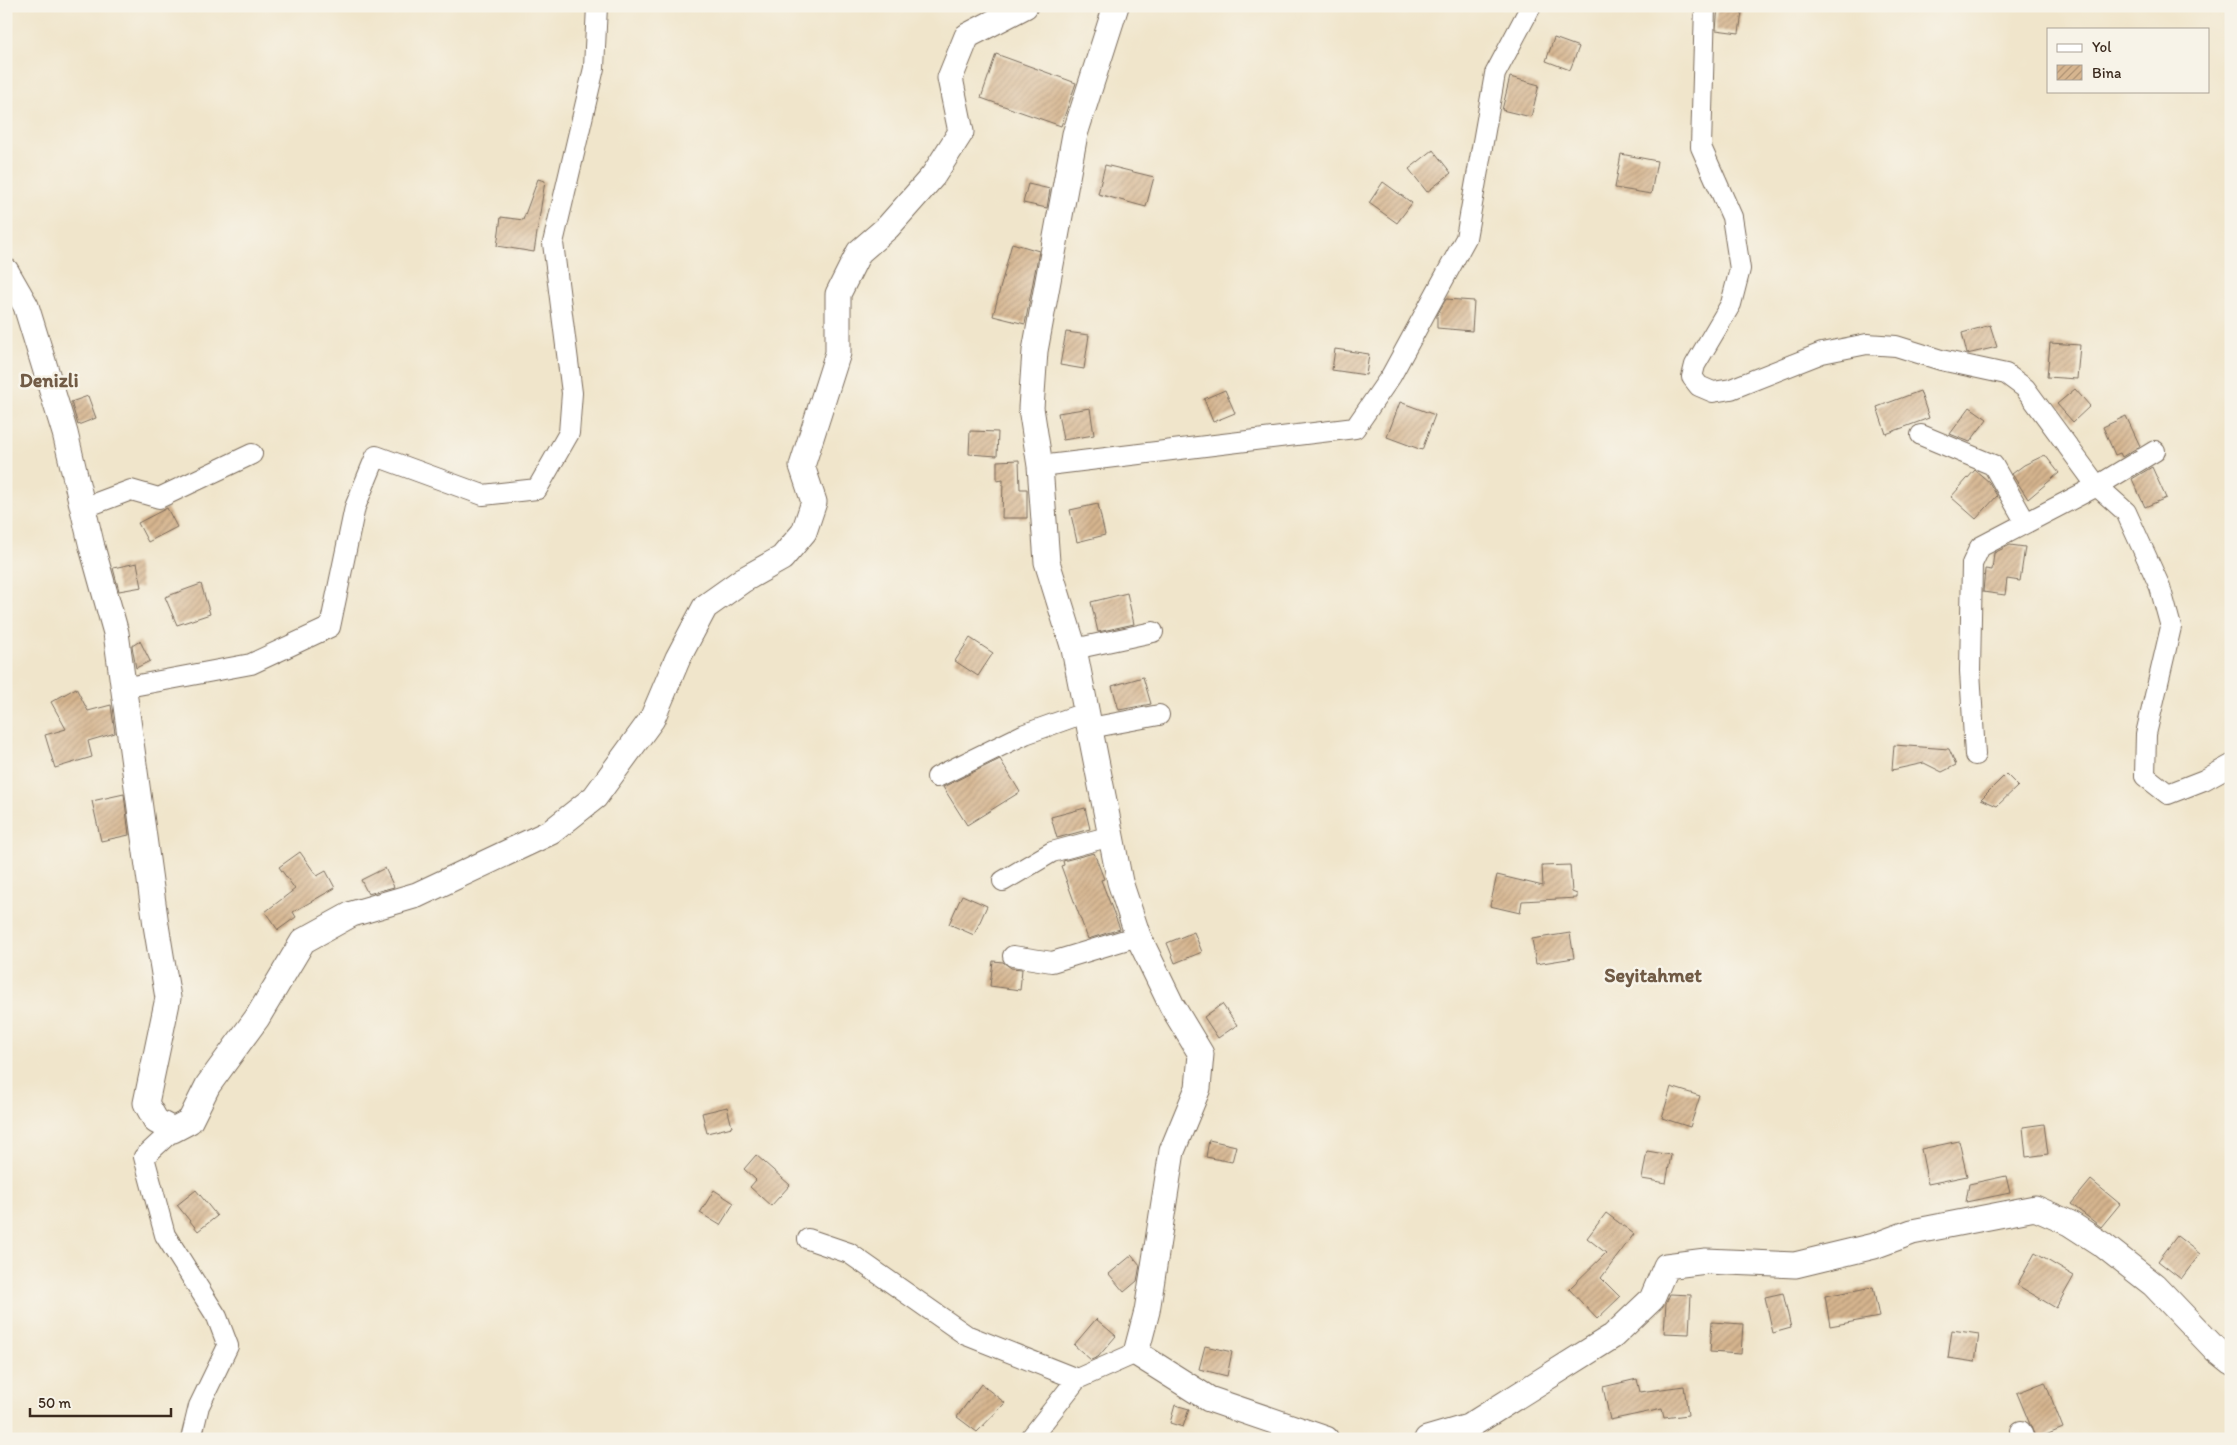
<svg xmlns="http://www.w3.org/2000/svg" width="2237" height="1445" font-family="Itim,sans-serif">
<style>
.building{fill:url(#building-hatch)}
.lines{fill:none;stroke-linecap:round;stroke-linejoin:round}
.minor-casing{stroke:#7a6b5b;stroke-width:22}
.tertiary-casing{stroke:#7a6b5b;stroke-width:27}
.minor{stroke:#fff;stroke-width:20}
.tertiary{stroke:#fff;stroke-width:25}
.labels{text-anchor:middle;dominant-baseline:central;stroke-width:5;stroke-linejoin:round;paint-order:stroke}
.quarter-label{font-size:20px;font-weight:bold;fill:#715b46;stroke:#f7f3e8}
</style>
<defs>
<pattern id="building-hatch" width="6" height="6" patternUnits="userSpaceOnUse" patternTransform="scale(1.25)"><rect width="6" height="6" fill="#d6b58f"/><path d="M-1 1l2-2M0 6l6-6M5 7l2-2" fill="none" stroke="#af9374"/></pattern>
</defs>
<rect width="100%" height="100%" fill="#f7f3e8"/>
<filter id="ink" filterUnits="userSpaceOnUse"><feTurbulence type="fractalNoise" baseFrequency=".02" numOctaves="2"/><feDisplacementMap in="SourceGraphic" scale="10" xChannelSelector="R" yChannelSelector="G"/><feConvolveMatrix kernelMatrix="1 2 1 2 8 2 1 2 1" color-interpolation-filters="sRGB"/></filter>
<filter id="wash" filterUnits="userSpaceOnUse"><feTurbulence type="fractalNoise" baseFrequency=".0096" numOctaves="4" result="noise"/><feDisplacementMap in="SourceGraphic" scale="20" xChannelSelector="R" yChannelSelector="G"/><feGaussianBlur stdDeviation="1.12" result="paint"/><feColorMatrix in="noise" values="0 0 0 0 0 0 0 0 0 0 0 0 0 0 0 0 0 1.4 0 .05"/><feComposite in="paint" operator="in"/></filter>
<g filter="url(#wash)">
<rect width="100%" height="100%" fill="#f0e5cb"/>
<g id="blocks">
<path class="building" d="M1718 6H1743L1739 33 1716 30Z
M1554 38 1579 47 1570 70 1546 61Z
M996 54 1076 83 1061 126 981 98Z
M1510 77 1539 85 1531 117 1502 110Z
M1433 150 1451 173 1427 192 1409 169Z
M1621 154 1657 161 1651 194 1615 188Z
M1105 165 1154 177 1146 207 1098 194Z
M538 179 545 181 534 252 497 246 501 217 523 220Z
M1383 182 1412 203 1397 223 1369 203Z
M1028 184 1050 189 1047 208 1023 203Z
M1012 243 1039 251 1025 324 993 316Z
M1446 299 1474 301 1472 331 1437 328V315Z
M1990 325 1997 347 1967 354 1962 333Z
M1066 332 1089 335 1084 369 1060 365Z
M2050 343 2080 345 2077 379 2047 377Z
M1335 349 1369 354 1366 375 1332 370Z
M2075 389 2090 406 2073 422 2057 404Z
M1225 390 1235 413 1213 422 1204 399Z
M1920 391 1929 418 1886 434 1877 407Z
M88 396 96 418 78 425 71 402Z
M1400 402 1435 415 1422 450 1387 437Z
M1970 407 1987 419 1970 442 1950 434Z
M1090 408 1094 435 1063 440 1058 413Z
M2126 416 2140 446 2122 457 2120 453 2115 455 2103 427Z
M970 431 998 432 997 456 969 454Z
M2045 455 2059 473 2028 499 2012 474 2024 465Z
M1019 460 1020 489H1027V518H1002L1003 480 997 481V461Z
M2152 467 2166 498 2145 507 2132 479Z
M1975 470 1989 482 1997 496 1976 519 1951 497Z
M1098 504 1105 535 1077 542 1070 510Z
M167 508 177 527 148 542 138 523Z
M2010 545 2025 547 2020 581 2007 579 2005 595 1983 592 1985 569 1992 570 1994 553Z
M137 563 142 587 119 591 113 568Z
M201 584 210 614 177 625 165 597Z
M1127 593 1134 624 1098 632 1091 602Z
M970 638 993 653 978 676 955 661Z
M140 641 150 661 136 668 132 646Z
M1143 677 1151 704 1119 710 1112 686Z
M76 688 88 711 111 705 115 733 88 741 92 757 55 768 45 735 66 729 51 702Z
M1894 745 1949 749 1956 765 1942 772 1924 763 1892 770Z
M1000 759 1020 792 967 825 943 787Z
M2006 774 2018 786 1997 806 1981 799Z
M124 794 129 835 101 841 92 801Z
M1085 808 1090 829 1057 838 1051 817Z
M300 852 317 876 326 871 335 888 293 912 296 917 278 930 265 912 295 889 279 867Z
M1094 853 1104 879 1101 880 1120 929 1088 939 1061 866 1064 865 1063 861Z
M1570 865 1572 892 1577 894V898L1522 901 1520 913 1490 906 1497 875 1543 886 1542 866Z
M385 868 394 887 368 894 361 880Z
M962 895 987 906 974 935 949 924Z
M1194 932 1202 952 1175 963 1167 943Z
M1570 933 1574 958 1536 964 1532 939Z
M993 961 1003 962 1011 968 1022 969 1020 990 990 986Z
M1222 1004 1237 1025 1218 1038 1204 1017Z
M1671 1087 1700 1096 1690 1127 1662 1118Z
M727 1107 732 1127 707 1133 702 1113Z
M2044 1124 2048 1154 2026 1157 2023 1127Z
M1209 1140 1236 1146 1232 1162 1206 1157Z
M1959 1141 1967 1176 1928 1184 1921 1149Z
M1647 1151 1671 1155 1666 1183 1642 1179Z
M756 1155 790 1185 771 1206 750 1187 756 1180 744 1169Z
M2006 1176 2010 1193 1966 1202 1969 1184Z
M2091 1180 2120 1204 2101 1227 2071 1204Z
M196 1190 217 1216 198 1231 177 1205Z
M714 1190 734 1203 720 1225 700 1213Z
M1606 1213 1634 1234 1601 1278 1620 1297 1597 1319 1569 1289 1606 1253 1587 1238Z
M2177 1236 2200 1254 2181 1279 2158 1261Z
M2035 1253 2074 1276 2056 1308 2017 1285Z
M1132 1255 1140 1265 1137 1281 1124 1292 1109 1274Z
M1873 1287 1879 1317 1830 1326 1825 1296Z
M1783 1293 1791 1328 1773 1333 1765 1297Z
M1670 1294 1691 1295 1689 1334 1664 1333 1666 1303Z
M1096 1319 1116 1336 1098 1357 1091 1360 1074 1345Z
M1712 1322 1743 1324 1741 1354 1710 1352Z
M1952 1330 1979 1334 1975 1362 1948 1358Z
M1205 1346 1232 1352 1227 1376 1199 1369Z
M1637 1379 1640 1392 1684 1386 1688 1415 1664 1418 1662 1409 1610 1420 1603 1387Z
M2045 1382 2063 1428 2036 1439 2017 1393Z
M981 1384 1005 1403 977 1432 957 1417Z
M1175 1405 1189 1409 1183 1427 1170 1423Z"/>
</g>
</g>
<g filter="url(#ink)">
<use href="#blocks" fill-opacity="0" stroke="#7a6b5b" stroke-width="1"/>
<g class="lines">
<defs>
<path id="minor" d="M1705 6 1701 147 1732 217 1740 269 1731 304 1695 365 1692 377 1699 386 1713 392 1731 389 1822 353 1867 344 1896 346 1941 360 2006 374 2025 388 2097 486 2155 451
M1921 435 1993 465 2026 523
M1040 466 1355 428 1391 376 1466 238 1495 74 1531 6
M83 508 131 490 159 498 252 454
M1074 649 1153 632
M122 688 251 664 330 627 355 507 376 456 483 495 537 489 569 433 572 393 553 243 594 68 597 6
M1090 728 1159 715
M1975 755 1970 671 1972 564 1980 547 2097 486 2126 512 2160 587 2171 627 2146 734 2145 776 2168 794 2204 780 2231 765
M937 777 1025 734 1087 712
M1003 881 1052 852 1111 836
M1013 956 1052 962 1138 936
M173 1130 144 1157 165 1235 217 1317 228 1346 199 1406 191 1439
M808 1239 849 1253 966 1335 1077 1379
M2021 1431 2024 1439
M1030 1439 1077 1379 1136 1353"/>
<path id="tertiary" d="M1116 6 1075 134 1035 351 1031 408 1040 466 1047 562 1074 649 1120 882 1138 936 1172 1006 1201 1054 1198 1088 1172 1151 1147 1311 1136 1353 1209 1399 1326 1439
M6 271 26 306 65 433 92 547 116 633 156 925 168 998 146 1103 156 1121 173 1130 190 1121 208 1085 257 1018 303 941 352 914 417 895 551 832 595 797 652 719 678 658 705 607 743 580 782 558 804 532 814 502 802 466 838 353V294L859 252 888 227 933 176 961 132 950 78 967 36 1025 6
M1427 1439 1468 1427 1613 1336 1652 1299 1666 1266 1706 1261 1795 1265 1874 1246 1912 1232 2035 1208 2069 1223 2103 1245 2154 1285 2216 1350 2231 1362"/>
</defs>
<use href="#minor" class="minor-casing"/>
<use href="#tertiary" class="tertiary-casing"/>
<use href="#minor" class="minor"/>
<use href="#tertiary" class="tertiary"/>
</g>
</g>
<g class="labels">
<g class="quarter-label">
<text x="49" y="380">Denizli</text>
<text x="1653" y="975">Seyitahmet</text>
</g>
</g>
<rect width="2237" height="1445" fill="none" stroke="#f7f3e8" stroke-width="25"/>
<rect x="2047" y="28" width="162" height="65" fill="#f7f3e8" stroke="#aca397"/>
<rect x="2057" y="44" width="25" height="8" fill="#ffffff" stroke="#aca397"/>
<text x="2092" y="52" font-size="15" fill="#3b2a1e">Yol</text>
<rect x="2057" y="65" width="25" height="15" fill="url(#building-hatch)" stroke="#aca397"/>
<text x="2092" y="78" font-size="15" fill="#3b2a1e">Bina</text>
<path d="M30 1408v8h141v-8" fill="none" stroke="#3b2a1e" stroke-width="2.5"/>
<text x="38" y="1408" font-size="15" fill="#3b2a1e" stroke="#f7f3e8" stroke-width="4" paint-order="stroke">50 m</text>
</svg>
